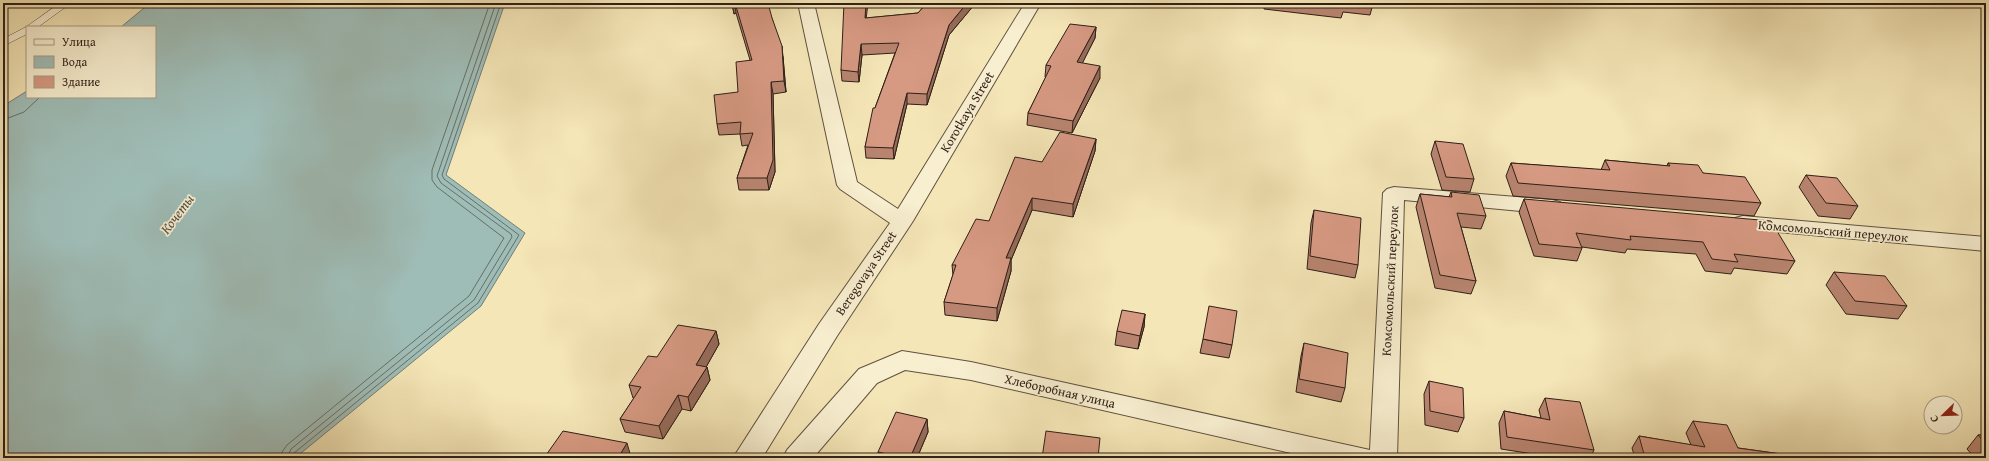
<svg xmlns="http://www.w3.org/2000/svg" width="1989" height="461" font-family="'Gentium Book Plus',serif">
<style>
.water{fill:#9fbdb7;stroke:#727e77}
.lines{fill:none;stroke-linecap:round;stroke-linejoin:round}
.shore{stroke:#676e67;stroke-width:1}
.service-casing{stroke:#60513f;stroke-width:1}
.minor-casing{stroke:#60513f;stroke-width:2}
.service{fill:#f8efd0;fill-rule:evenodd}
.minor{fill:#f8efd0;fill-rule:evenodd}
.wall{fill:#b88470;stroke:#2f1f17}
.shaded-wall{fill:#966b5b;stroke:#2f1f17}
.building{fill:#d69982;stroke:#2f1f17}
.labels{text-anchor:middle;dominant-baseline:central;stroke-width:3.5;stroke-linejoin:round;paint-order:stroke}
.street-label{font-size:13px;fill:#2f1f17;stroke:#f8efd0}
.water-label{font-size:14px;font-style:italic;fill:#514e47;stroke:#f8efd0}
</style>
<rect width="100%" height="100%" fill="#f5e6b7"/>
<filter id="stains"><feTurbulence type="fractalNoise" baseFrequency=".005" numOctaves="4"/><feColorMatrix values="0 0 0 0 .2 0 0 0 0 .09 0 0 0 0 .02 0 0 0 .5 -.17"/></filter>
<radialGradient id="worn" r=".72"><stop offset=".6" stop-color="#630" stop-opacity="0"/><stop offset="1" stop-color="#630" stop-opacity=".3"/></radialGradient>
<path class="water" d="M150 3H505L446 175 525 233 481 306 295 458H3V106L27 91V97H155V27H121Z"/>
<g class="lines">
<path class="shore" d="M3 120 24 112 40 97
M281 458 282 452 287 445 469 296 504 238 437 187 432 180V170L490 3
M287 458 291 449 474 300 512 237 511 234 441 183 437 176 496 3
M293 458 294 453 478 303 519 235 444 179 442 175 501 3"/>
<defs>
<path id="service" d="M60 3H71L38 27H27V34L3 46V39L26 27Z"/>
<path id="minor" d="M798 3H814L857 182 898 209 1025 3H1041L913 221 837 336 762 458H733L819 324 890 223 840 189 837 185Z
M1394 187 1552 200 1560 202 1563 207 1560 212 1552 214 1404 200 1397 458H1313L971 380 905 370 877 383 813 458H783L787 450 859 369 902 351 971 362 1370 450 1383 193 1387 189Z
M1743 216 1986 237V251L1735 228 1732 223 1735 218Z"/>
</defs>
<use href="#service" class="service-casing"/>
<use href="#minor" class="minor-casing"/>
<use href="#service" class="service"/>
<use href="#minor" class="minor"/>
</g>
<path class="wall" d="M732 3 772 18 783 57 786 92 773 94 775 172 769 190H739L737 178 748 145 742 146 740 134 719 135 717 124 738 92 750 60 736 13 734 14Z
M927 3H974V5L949 35 927 105 907 104 894 159 866 158 865 147 875 108 895 53 862 55 859 82 842 81 841 70 867 18 918 13Z
M1264 3H1373V4L1370 15 1343 12 1341 18 1264 9Z
M1096 27 1095 38 1082 63 1100 78 1072 133 1027 125 1028 113 1046 77H1045L1046 65Z
M1096 139 1095 151 1073 217 1032 210 1011 260V271L997 321 945 315 944 302 953 275 952 265 1042 162Z
M1435 141 1474 179 1470 192 1442 190 1431 154Z
M1605 160 1667 166 1668 163 1703 173 1761 203 1754 216 1513 196 1506 176 1511 163 1601 170Z
M1806 175 1858 206 1850 219 1818 216 1799 187Z
M1451 192 1486 216 1481 229 1461 227 1476 281 1471 294 1435 288 1416 207 1420 194 1449 197Z
M1524 199 1795 261 1787 274 1734 268 1731 274 1705 271 1696 254 1627 249 1625 253 1582 247V248L1577 261 1534 256 1519 212Z
M1314 210 1358 265 1355 278 1307 269 1311 223Z
M1834 272 1907 306 1898 319 1846 314 1826 285Z
M1145 314 1144 327 1138 349 1115 345 1117 331Z
M716 331 719 344 706 367H707L710 380 691 411 682 409 663 439 625 432 620 419 634 398H633L629 385 657 357Z
M1203 339 1232 345 1229 358 1200 353Z
M1304 343 1345 388 1341 402 1296 392 1301 356Z
M1429 381 1464 418 1458 432 1425 425 1424 394Z
M1545 398 1594 450 1590 458H1559L1501 449 1499 423 1504 411 1541 418 1539 410Z
M927 419 928 432 917 458H878V452Z
M1693 421 1738 448 1810 458H1635L1632 448 1639 436 1691 445 1686 433Z
M1978 435H1986V458H1975L1967 449Z"/>
<path class="shaded-wall" d="M732 3H735L736 13 734 14Z
M866 3H868L865 28V18Z
M967 3H974V5L949 35 927 105V94L949 25Z
M1096 27 1095 38 1077 74V62Z
M861 44 862 55 859 82 858 72Z
M782 46 783 57 786 92 784 81Z
M1100 66V78L1072 133 1073 121Z
M771 82 773 94 775 172 769 190 767 178Z
M907 93V104L894 159 893 148Z
M1096 139 1095 151 1073 217V204Z
M1032 198V210L1011 260V271L997 321V308L1006 258Z
M1145 314 1144 327 1138 349 1140 336Z
M716 331 719 344 700 378 696 365Z
M707 367 710 380 691 411 688 397Z
M678 395 682 409 663 439 659 426Z
M927 419 928 432 917 458H910Z
M627 443 631 457V458H618Z"/>
<path class="building" d="M735 3H768L772 18 782 46 784 81 771 82 773 160 767 178H737L753 133 740 134 741 122 717 124 714 95 738 92 736 62 752 60Z
M844 3H866L865 18 918 13 927 3H967L949 25 927 94 907 93 893 148 865 147 873 108H875L899 43 861 44 858 72 841 70Z
M1304 3H1343L1344 7Z
M1358 3H1373V4Z
M1070 24 1096 27 1077 62 1100 66 1073 121 1028 113 1051 66 1046 65Z
M1060 132 1096 139 1073 204 1032 198 1006 258H1011L997 308 944 302 956 265H952L976 219 989 221 1015 157 1042 162Z
M1435 141 1463 144 1474 179 1446 177Z
M1605 160 1670 166 1668 163 1698 165 1703 173 1745 177 1761 203 1518 183 1511 163 1610 170Z
M1806 175 1837 178 1858 206 1826 203Z
M1451 192 1479 195 1486 216 1457 213 1476 281 1440 275 1420 194 1452 197Z
M1524 199 1771 221 1795 261 1734 254 1738 262 1712 259 1703 242 1630 236 1631 240 1576 233 1582 248 1539 244Z
M1314 210 1361 218 1358 265 1310 256Z
M1834 272 1885 276 1907 306 1855 301Z
M1209 306 1237 311 1232 345 1203 339Z
M1122 310 1145 314 1140 336 1117 331Z
M678 325 716 331 696 365 707 367 688 397 678 395 659 426 620 419 641 387 629 385 648 356 657 357Z
M1304 343 1348 353 1345 388 1299 379Z
M1429 381 1463 388 1464 418 1430 411Z
M1545 398 1580 402 1594 450 1507 437 1504 411 1550 420Z
M896 412 927 419 910 458H905L878 452Z
M1693 421 1727 425 1738 448 1810 458H1645L1639 436 1705 447Z
M563 431 627 443 618 458H544Z
M1046 431 1100 438 1098 458H1042Z
M1978 435H1986V444Z"/>
<g class="labels">
<g class="street-label">
<text transform="translate(967 112) rotate(-59)">Korotkaya Street</text>
<text transform="translate(1833 231) rotate(5)">Комсомольский переулок</text>
<text transform="translate(866 273) rotate(-56)">Beregovaya Street</text>
<text transform="translate(1390 281) rotate(-87)">Комсомольский переулок</text>
<text transform="translate(1060 391) rotate(13)">Хлеборобная улица</text>
</g>
<g class="water-label">
<text transform="translate(177 214) rotate(-53)">Кочеты</text>
</g>
</g>
<rect width="1989" height="461" fill="none" stroke="#f5e6b7" stroke-width="16"/>
<rect x="4" y="4" width="1981" height="453" fill="none" stroke="#2f1f17" stroke-width="2"/>
<rect x="8" y="8" width="1973" height="445" fill="none" stroke="#2f1f17"/>
<rect x="26" y="26" width="130" height="72" fill="#f8efd0" stroke="#a89c86"/>
<rect x="34" y="39" width="20" height="6" fill="#f8efd0" stroke="#a89c86"/>
<text x="62" y="46" font-size="12" fill="#2f1f17">Улица</text>
<rect x="34" y="56" width="20" height="12" fill="#9fbdb7" stroke="#a89c86"/>
<text x="62" y="66" font-size="12" fill="#2f1f17">Вода</text>
<rect x="34" y="76" width="20" height="12" fill="#d69982" stroke="#a89c86"/>
<text x="62" y="86" font-size="12" fill="#2f1f17">Здание</text>
<g transform="translate(1943 415) rotate(247)"><circle r="19" fill="#f8efd0" stroke="#a89c86"/>
<path d="M0-3L7 15L0 10L-7 15Z" fill="#8f2418"/>
<text y="-6" font-size="11" font-weight="bold" text-anchor="middle" fill="#2f1f17">С</text>
</g>
<rect width="100%" height="100%" filter="url(#stains)"/>
<rect width="100%" height="100%" fill="url(#worn)"/>
</svg>
